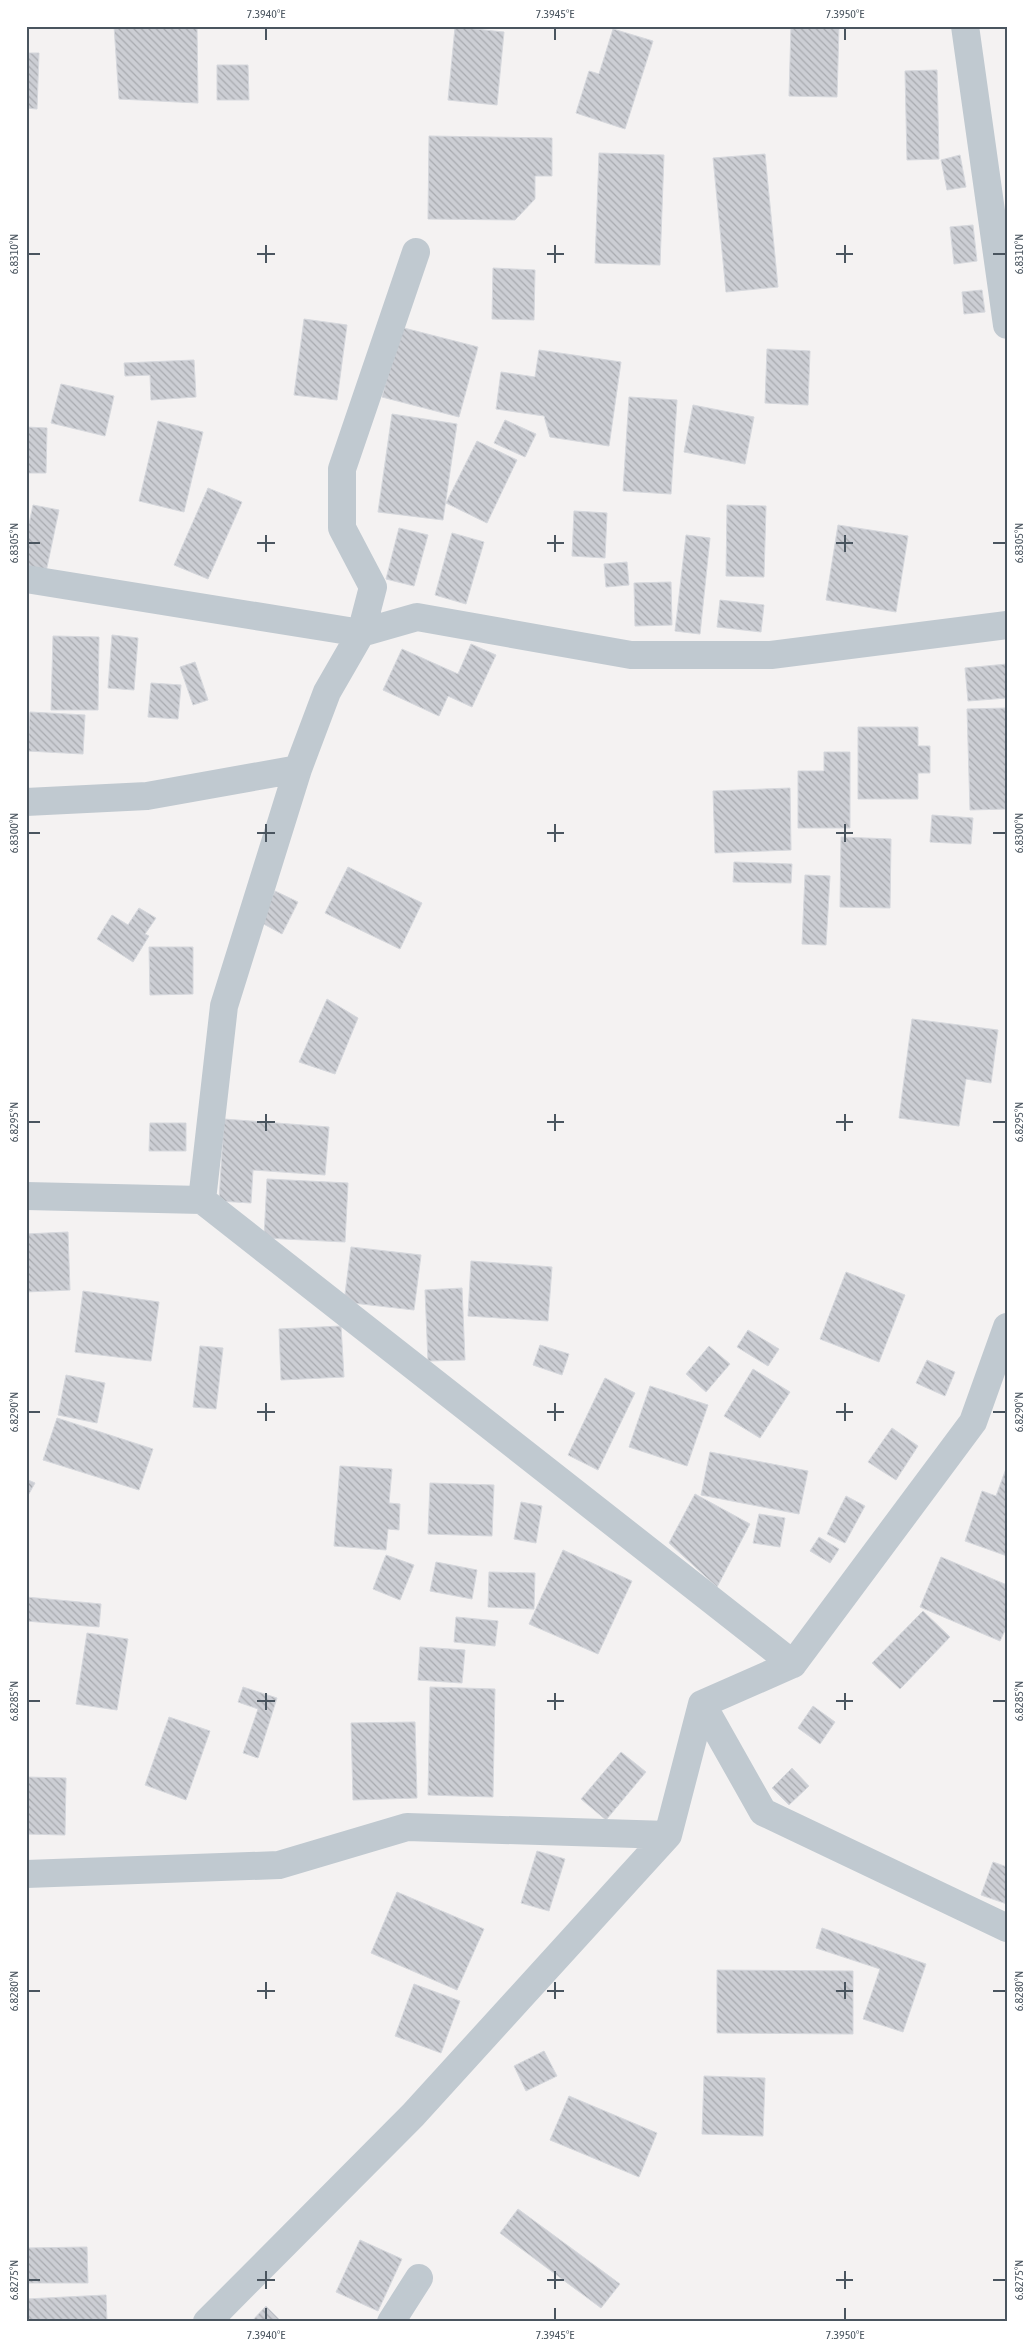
<svg xmlns="http://www.w3.org/2000/svg" width="1033" height="2348" font-family="'Asap Condensed',sans-serif">
<style>
.building{fill:url(#building-back-hatch);stroke:#d6d8dd}
.lines{fill:none;stroke-linecap:round;stroke-linejoin:round}
.minor{stroke:#c0c9d0;stroke-width:28}
.ticks{fill:none;stroke:#4a555f;stroke-width:2}
.neatline{fill:none;stroke:#4a555f;stroke-width:2}
.ticks-label{font-size:12px;text-anchor:middle;fill:#4a555f}
</style>
<defs>
<pattern id="building-back-hatch" width="6" height="6" patternUnits="userSpaceOnUse" patternTransform="scale(1.25)"><rect width="6" height="6" fill="#ccced4"/><path d="M-1 5l2 2M0 0l6 6M5-1l2 2" fill="none" stroke="#a8aaaf"/></pattern>
</defs>
<rect width="100%" height="100%" fill="#f4f2f2"/>
<path class="building" d="M114 26H197L198 103 119 99Z
M791 26H839L837 97 789 96Z
M455 27 504 32 497 105 448 100Z
M613 29 653 41 625 129 576 113 589 71 599 74Z
M26 53H39L37 109 26 108Z
M217 65H248L249 100H217Z
M937 70 939 159 907 160 905 71Z
M429 136 552 138V176H535V199L515 220 428 219Z
M599 153 664 155 660 265 595 263Z
M765 154 778 287 726 292 713 158Z
M960 155 966 187 947 190 941 160Z
M973 225 977 261 954 264 950 227Z
M493 268 535 270 534 320 492 319Z
M982 290 985 312 964 314 962 292Z
M304 319 347 325 337 400 294 395Z
M400 327 478 347 459 417 382 397Z
M767 349 810 351 808 405 765 403Z
M539 350 621 362 609 446 550 437 544 416 496 409 501 372 535 377Z
M194 360 196 397 151 400 150 375 125 376 124 363Z
M61 384 114 396 105 436 51 423Z
M629 397 677 400 671 494 623 491Z
M693 405 754 417 745 464 684 452Z
M392 414 457 424 443 520 378 512Z
M505 420 536 434 525 457 494 443Z
M158 421 203 432 184 512 139 501Z
M26 427 47 428 46 473H26Z
M477 441 517 460 487 523 446 503Z
M208 488 242 502 208 579 174 565Z
M33 505 59 510 46 572 26 568V538Z
M727 505 766 506 764 577 726 576Z
M574 511 607 513 605 558 572 556Z
M838 525 908 536 896 612 826 600Z
M399 528 428 535 414 586 386 579Z
M452 533 484 542 466 604 435 595Z
M686 535 710 538 700 634 675 631Z
M627 562 629 585 606 587 604 564Z
M671 582 672 625 635 626 634 583Z
M720 600 764 605 761 632 717 627Z
M112 635 138 638 134 690 108 688Z
M53 636 99 637 98 710H51Z
M471 644 496 655 472 707 448 696 439 716 383 690 402 649 458 674Z
M195 662 208 700 193 705 180 667Z
M1007 664V698L968 701 965 668Z
M151 683 181 685 178 719 148 717Z
M1007 708V809L970 810 967 709Z
M30 712 85 715 83 754 28 751Z
M858 727H918V746H930V773H918V799H858Z
M824 752H850V828H798V771H824Z
M790 788 791 850 715 853 713 791Z
M932 815 973 818 971 844 930 842Z
M841 837 891 839 890 908 840 907Z
M734 862 792 864 791 883 733 882Z
M348 867 422 903 400 949 325 913Z
M805 875 830 876 826 945 802 944Z
M275 891 298 902 282 934 260 922Z
M139 908 156 918 145 934 149 936 133 962 97 939 112 915 128 925Z
M149 947H193V994L150 995Z
M327 999 358 1018 335 1074 299 1062Z
M912 1019 998 1030 991 1083 966 1079 959 1126 899 1118Z
M224 1119 329 1127 325 1175 253 1170 251 1203 219 1201Z
M150 1123H186V1151H149Z
M267 1179 348 1183 345 1242 264 1238Z
M68 1232 70 1290 26 1292V1234Z
M351 1247 421 1255 414 1310 344 1302Z
M471 1261 552 1267 548 1321 468 1316Z
M846 1272 905 1295 879 1362 820 1339Z
M462 1288 465 1360 428 1361 425 1290Z
M83 1291 159 1302 151 1361 75 1352Z
M341 1326 344 1377 281 1380 279 1329Z
M748 1330 779 1349 768 1366 737 1347Z
M540 1345 569 1354 562 1375 533 1365Z
M200 1346 223 1348 216 1409 193 1407Z
M709 1346 730 1364 706 1392 686 1374Z
M927 1360 955 1372 945 1396 916 1383Z
M753 1369 790 1392 760 1438 724 1416Z
M66 1375 105 1383 97 1423 58 1415Z
M605 1378 635 1393 598 1470 568 1455Z
M650 1386 708 1405 687 1466 629 1447Z
M57 1418 153 1449 139 1490 43 1460Z
M892 1428 918 1446 896 1480 868 1462Z
M710 1452 808 1471 799 1514 701 1495Z
M340 1466 392 1469 389 1503 400 1504 399 1530 388 1529 386 1550 334 1546Z
M1007 1466V1556L965 1541 982 1491 996 1496Z
M26 1479 35 1483 26 1499Z
M430 1483 494 1485 492 1536 428 1534Z
M695 1494 750 1524 717 1587 669 1543Z
M846 1496 865 1506 845 1543 827 1534Z
M521 1502 542 1506 536 1543 514 1539Z
M759 1514 785 1518 780 1547 753 1543Z
M819 1537 839 1549 830 1563 810 1551Z
M563 1550 632 1581 598 1654 529 1624Z
M386 1555 414 1565 400 1600 373 1589Z
M941 1557 1007 1585V1626L1000 1641 920 1607Z
M436 1562 477 1570 472 1599 430 1591Z
M489 1572 535 1573 534 1609 488 1607Z
M26 1597 101 1604 99 1627 26 1621Z
M923 1611 950 1637 900 1689 872 1663Z
M456 1617 498 1621 495 1646 454 1642Z
M87 1633 128 1639 117 1710 76 1704Z
M420 1647 465 1650 462 1683 418 1680Z
M243 1687 277 1698 258 1758 243 1753 258 1709 238 1702Z
M430 1687 495 1689 493 1797 428 1795Z
M813 1706 835 1722 820 1744 798 1728Z
M169 1717 210 1731 186 1800 145 1785Z
M415 1722 417 1798 353 1800 351 1723Z
M621 1752 646 1772 606 1820 581 1799Z
M792 1768 809 1786 789 1805 772 1788Z
M26 1777 66 1778 65 1835 26 1834Z
M537 1851 565 1859 549 1911 521 1903Z
M993 1862 1007 1867V1904L981 1895Z
M397 1892 484 1929 457 1990 371 1953Z
M822 1928 926 1964 903 2032 863 2019 880 1969 816 1948Z
M717 1970 853 1971V2034L717 2033Z
M414 1984 460 2001 441 2053 395 2036Z
M544 2051 557 2076 526 2091 514 2066Z
M704 2076 765 2078 763 2136 702 2134Z
M569 2096 657 2133 639 2177 550 2140Z
M518 2209 620 2284 601 2308 500 2233Z
M360 2240 402 2259 378 2311 336 2292Z
M87 2247 88 2283H26V2248Z
M106 2295 107 2322H26V2299Z
M266 2306 282 2322H251Z"/>
<g class="lines">
<path class="minor" d="M965 26 1007 325
M26 579 361 633 417 617 631 655H771L1007 625
M26 802 147 796 298 769
M26 1196 202 1200 224 1006 298 769 327 692 361 633 373 587 342 528V469L416 252
M202 1200 793 1664
M702 1704 763 1812 1007 1928
M26 1874 279 1865 407 1827 668 1835
M207 2322 413 2115 668 1835 702 1704 793 1664 973 1422 1007 1327
M391 2322 419 2278"/>
</g>
<path class="ticks" d="M266 28V40M555 28V40M845 28V40M266 245V263M555 245V263M845 245V263M28 254H40M257 254H275M547 254H564M836 254H853M993 254H1006M266 535V552M555 535V552M845 535V552M28 543H40M257 543H275M547 543H564M836 543H853M993 543H1006M266 824V842M555 824V842M845 824V842M28 833H40M257 833H275M547 833H564M836 833H853M993 833H1006M266 1114V1131M555 1114V1131M845 1114V1131M28 1122H40M257 1122H275M547 1122H564M836 1122H853M993 1122H1006M266 1403V1421M555 1403V1421M845 1403V1421M28 1412H40M257 1412H275M547 1412H564M836 1412H853M993 1412H1006M266 1693V1710M555 1693V1710M845 1693V1710M28 1701H40M257 1701H275M547 1701H564M836 1701H853M993 1701H1006M266 1982V1999M555 1982V1999M845 1982V1999M28 1991H40M257 1991H275M547 1991H564M836 1991H853M993 1991H1006M266 2271V2289M555 2271V2289M845 2271V2289M28 2280H40M257 2280H275M547 2280H564M836 2280H853M993 2280H1006M266 2308V2320M555 2308V2320M845 2308V2320"/>
<rect width="1033" height="2348" fill="none" stroke="#ffffff" stroke-width="55"/>
<rect x="28" y="28" width="978" height="2292" class="neatline"/>
<g class="ticks-label">
<text x="266" y="18">7.3940°E</text>
<text x="555" y="18">7.3945°E</text>
<text x="845" y="18">7.3950°E</text>
<text transform="translate(14 254) rotate(-90)" y="4">6.8310°N</text>
<text transform="translate(1019 254) rotate(-90)" y="4">6.8310°N</text>
<text transform="translate(14 543) rotate(-90)" y="4">6.8305°N</text>
<text transform="translate(1019 543) rotate(-90)" y="4">6.8305°N</text>
<text transform="translate(14 833) rotate(-90)" y="4">6.8300°N</text>
<text transform="translate(1019 833) rotate(-90)" y="4">6.8300°N</text>
<text transform="translate(14 1122) rotate(-90)" y="4">6.8295°N</text>
<text transform="translate(1019 1122) rotate(-90)" y="4">6.8295°N</text>
<text transform="translate(14 1412) rotate(-90)" y="4">6.8290°N</text>
<text transform="translate(1019 1412) rotate(-90)" y="4">6.8290°N</text>
<text transform="translate(14 1701) rotate(-90)" y="4">6.8285°N</text>
<text transform="translate(1019 1701) rotate(-90)" y="4">6.8285°N</text>
<text transform="translate(14 1991) rotate(-90)" y="4">6.8280°N</text>
<text transform="translate(1019 1991) rotate(-90)" y="4">6.8280°N</text>
<text transform="translate(14 2280) rotate(-90)" y="4">6.8275°N</text>
<text transform="translate(1019 2280) rotate(-90)" y="4">6.8275°N</text>
<text x="266" y="2339">7.3940°E</text>
<text x="555" y="2339">7.3945°E</text>
<text x="845" y="2339">7.3950°E</text>
</g>
</svg>
